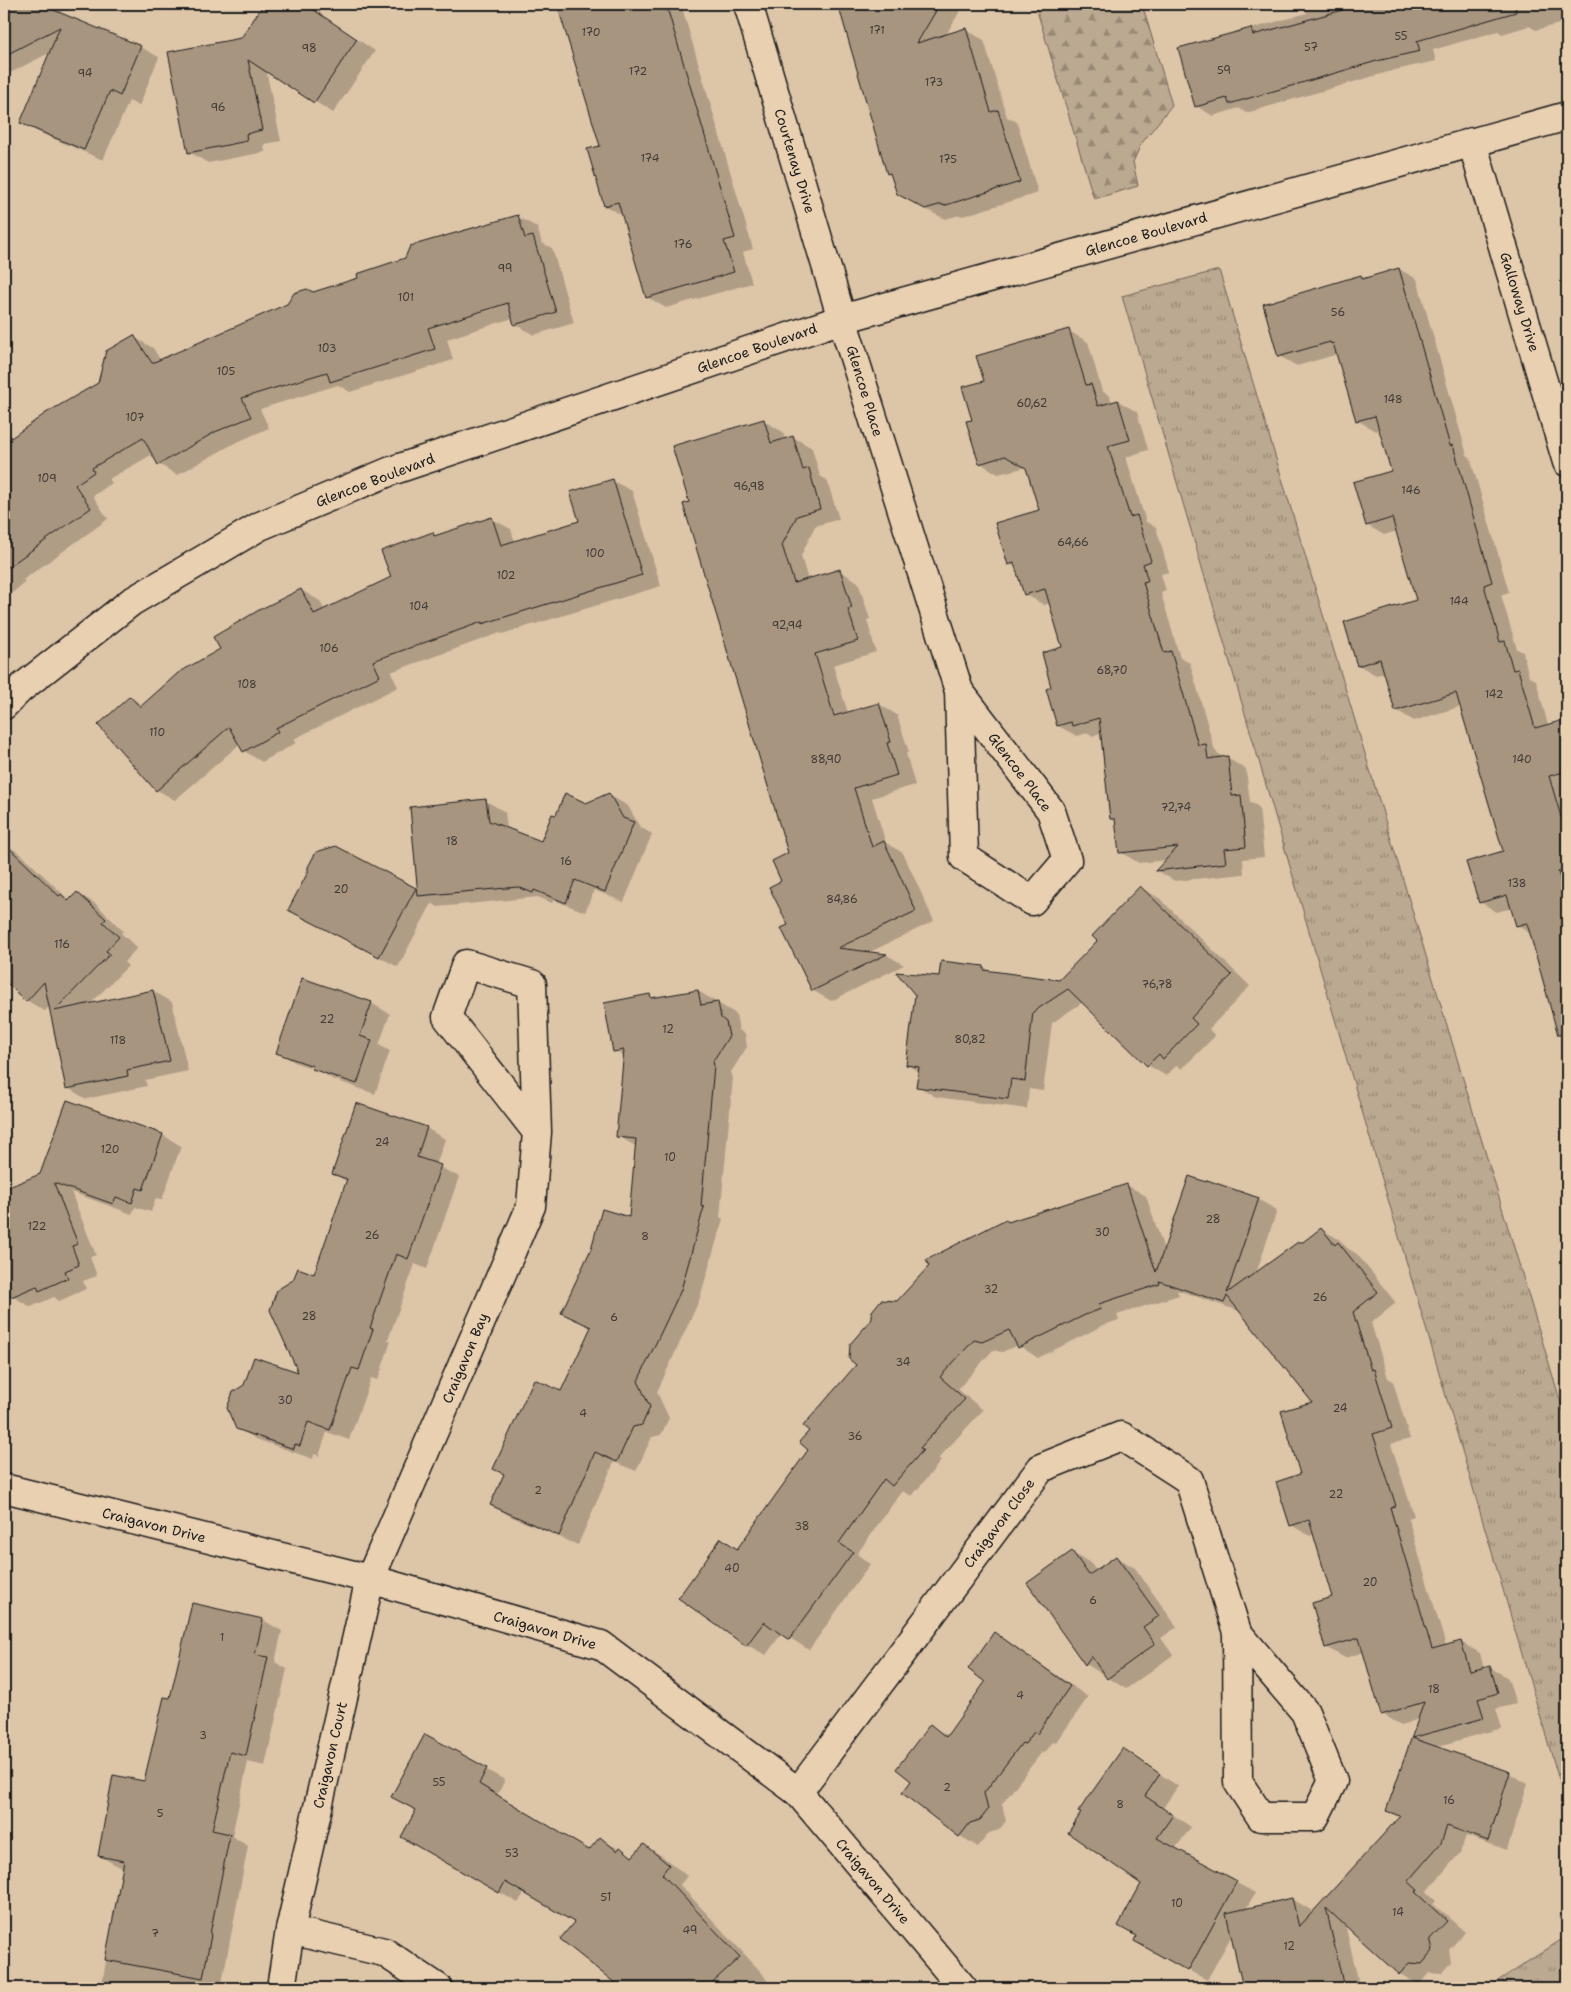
<svg xmlns="http://www.w3.org/2000/svg" width="1571" height="1992" font-family="'Shantell Sans',sans-serif">
<style>
.forest{fill:url(#forest-firs);stroke:#6c6256}
.park{fill:url(#park-tufts);stroke:#6c6256}
.shadow{fill:#0003;fill-rule:evenodd}
.building{fill:#a79580;stroke:#1c1c1c}
.lines{fill:none;stroke-linecap:round;stroke-linejoin:round}
.minor-casing{stroke:#1c1c1c;stroke-width:31}
.tertiary-casing{stroke:#1c1c1c;stroke-width:31}
.minor{stroke:#e9d0b1;stroke-width:28}
.tertiary{stroke:#e9d0b1;stroke-width:28}
.labels{text-anchor:middle;dominant-baseline:central;stroke-width:4;stroke-linejoin:round;paint-order:stroke}
.number-label{font-size:11px;fill:#3f3a35}
.street-label{font-size:14px;fill:#1c1c1c;stroke:#e9d0b1}
</style>
<defs>
<pattern id="forest-firs" width="22" height="20" patternUnits="userSpaceOnUse" patternTransform="scale(1.25)"><rect width="22" height="20" fill="#bca991"/><path d="M5 1l3.5 6h-7zM16 11l3.5 6h-7z" fill="#988976"/></pattern>
<pattern id="park-tufts" width="24" height="20" patternUnits="userSpaceOnUse" patternTransform="scale(1.25)"><rect width="24" height="20" fill="#bca991"/><path d="M3 7l-1-3M5 7V3M7 7l1-3M15 17l-1-3M17 17v-4M19 17l1-3" fill="none" stroke="#988976"/></pattern>
</defs>
<rect width="100%" height="100%" fill="#ddc5a8"/>
<filter id="ink" filterUnits="userSpaceOnUse"><feTurbulence type="fractalNoise" baseFrequency=".02" numOctaves="2"/><feDisplacementMap in="SourceGraphic" scale="10" xChannelSelector="R" yChannelSelector="G"/><feConvolveMatrix kernelMatrix="1 2 1 2 8 2 1 2 1" color-interpolation-filters="sRGB"/></filter>
<g filter="url(#ink)">
<path class="forest" d="M1035 4H1142L1172 105 1141 144 1133 162 1138 186 1094 199Z"/>
<path class="park" d="M1219 270 1567 1423V1807L1122 296Z
M1567 1936V1988H1487Z"/>
<path class="shadow" d="M4 4H75L58 13 140 47 159 57 139 106 129 101 103 160 40 133 21 123 51 52 4 76Z
M265 4H305L375 51 333 113 266 70 281 141 264 144 265 152 208 163 189 152 242 39Z
M558 4H681L753 249 743 252 752 283 666 308 647 297 624 216 605 206 601 146Z
M838 4H964L946 35 966 30 984 40 1007 117 1017 122 1038 193 963 216 960 215 945 219 917 205 893 176 888 173Z
M1304 4H1567V22L1536 30 1529 26 1502 34 1498 31 1433 50 1436 61 1395 70 1246 113 1239 108 1213 116 1196 106 1180 49 1307 13Z
M518 217 537 227 542 243 552 248 574 323 534 335 515 324 513 318 447 339 453 360 350 392 338 385 260 409 269 428 235 443 177 475 159 464 153 454 109 479 112 483 93 496 108 519 23 580 25 582 4 600V445L47 414 99 384 134 337 153 348 161 361 313 293 360 279Z
M1399 269 1417 279 1467 455 1470 457 1509 592 1501 595 1517 649 1523 652 1529 677 1536 680 1548 725 1567 721V1062L1531 934 1517 925 1512 908 1497 912 1480 902 1504 852 1462 706 1414 721 1396 710 1385 673 1376 675 1358 665 1417 601 1397 531 1384 535 1367 525 1393 472 1381 429 1375 431 1357 420 1338 354 1297 366 1279 356 1361 276 1366 279Z
M1069 331 1088 342 1102 391 1110 396 1112 403 1118 401 1137 412 1148 450 1126 457 1146 522 1156 527 1169 572 1161 574 1166 591 1161 593 1180 658 1190 663 1215 751 1224 758H1227L1246 769 1250 802 1259 807 1264 857 1243 859 1244 874 1175 881 1157 871 1167 860 1139 863 1120 852 1116 821 1112 818 1102 733 1092 736 1088 733 1077 736 1058 726 1053 688 1064 648 1051 603 1044 605 1025 594 1017 568 1009 564 1040 511 1027 467 998 474 980 463 973 421 985 382Z
M764 421 783 432 785 440 793 437 812 448 820 476 827 480 839 519 815 526 801 556 808 580 840 571 858 582 870 619 867 620 876 652 833 665 848 713 879 704 897 715 909 752 906 753 915 785 872 798 886 843 903 853 934 921 868 953 887 955 904 965 831 1001 812 990 789 926 783 882 790 854 690 503Z
M613 481 632 491 661 586 502 634 500 633 391 672 398 687 294 739 296 743 262 762 244 751 240 744 175 800 157 790 131 698 143 705 221 650 301 590 320 601 325 611 392 578 433 534 437 536 492 519 511 529 515 542 581 522Z
M609 795 628 806 640 827 652 834 624 902 594 890 585 912 554 900 552 903 538 897 438 907 432 903 398 967 309 920 336 847 419 891 486 801 505 812 507 829 541 843 556 817Z
M4 843 22 855 70 901 77 893 96 904 123 931 121 933 137 948 124 962 128 966 89 1005 153 991 172 1002 188 1071 145 1080 147 1086 86 1099 68 1088 50 1006 45 1011 26 1000 4 978Z
M1141 888 1159 898 1250 986 1209 1029 1215 1036 1182 1069 1177 1065 1166 1076 1148 1065 1083 1002 1052 1023 1043 1091 1029 1089 1027 1109 936 1097 918 1086 919 1072 907 1065 940 978 984 967 992 972 1059 981 1099 941Z
M698 991 736 1014 739 1030 745 1034 747 1047 731 1072 733 1078 720 1217 723 1219 699 1301 657 1392 669 1418 661 1435 652 1437 636 1471 614 1462 578 1545 510 1516 492 1505 562 1393 592 1328 563 1313 631 1218 637 1147 618 1136 625 1057 614 1051 650 995 656 999Z
M371 1003 390 1014 379 1045 390 1051 375 1094 332 1079 318 1070 296 1063 277 1052Z
M426 1128 445 1139 436 1165 459 1177 427 1269 415 1264 388 1340 391 1341 378 1380 371 1378 349 1440 327 1432 319 1456 314 1454 313 1459 256 1439 237 1428 300 1374 315 1276 347 1182 334 1174Z
M163 1135 181 1146 162 1200 156 1198 151 1212 135 1207 132 1214 71 1192 96 1255 90 1257 97 1276 83 1281 86 1289 59 1301 54 1297 31 1307 12 1296 4 1275V1190L41 1175Z
M1208 1182 1259 1200 1277 1210 1256 1274 1304 1243 1321 1229 1340 1240 1347 1248 1357 1254 1396 1303 1371 1323 1388 1378 1393 1381 1410 1439 1391 1444 1414 1516 1408 1518 1446 1646 1461 1642 1480 1653 1484 1669 1489 1667 1508 1678 1516 1704 1496 1709 1502 1728 1435 1747 1509 1773 1528 1784 1507 1850 1466 1836 1460 1853 1426 1892 1436 1901 1433 1904 1465 1932 1449 1950 1451 1962 1441 1974 1429 1973 1419 1985 1400 1974 1345 1924 1360 1988H1244L1232 1935 1207 1980 1154 1952 1138 1936 1143 1883 1123 1750 1178 1786 1163 1808 1191 1827 1175 1849 1255 1893 1246 1909 1292 1899 1311 1910 1312 1915 1400 1818 1387 1810 1419 1719 1401 1725 1382 1714 1364 1652 1345 1658 1326 1647 1334 1598 1314 1534 1310 1536 1291 1525 1314 1403 1242 1312 1177 1290 1179 1295 1117 1315 1119 1320 1104 1325 1038 1358 1018 1345 1002 1352 993 1350 958 1389 983 1410 938 1459 941 1461 912 1496 902 1491 857 1554 870 1564 809 1650 782 1633 766 1655 747 1645 680 1598 721 1539 738 1549 810 1449V1430L858 1365 897 1302 1006 1221 1010 1223 1127 1185 1146 1196 1165 1252ZM1315 1519 1303 1523V1520Z
M1072 1553 1091 1563 1096 1571 1116 1557 1135 1568 1177 1627 1161 1638 1173 1655 1126 1689 1086 1664Z
M193 1604 263 1620 282 1631 275 1662 287 1669 265 1766 248 1762 232 1836 248 1846 221 1988H101L124 1868 118 1866 99 1856 145 1783 171 1700Z
M995 1634 1013 1645 1088 1697 1056 1743 1053 1742 1044 1754 1042 1752 1002 1804 1006 1821 999 1830 989 1833 978 1847 960 1836 913 1780 931 1726 948 1736 987 1681Z
M425 1736 505 1780 497 1796 589 1852 600 1839 634 1857 644 1845 662 1856 687 1876 680 1885 762 1973 772 1988H624L613 1976 576 1922 525 1892 518 1903 402 1837 417 1810Z"/>
<path class="building" d="M4 4H39L141 46 120 96 110 91 84 150 20 123 60 27 4 56Z
M264 4H305L357 39 314 103 248 60 262 130 246 134 247 141 188 153 168 52 241 38Z
M557 4H666L735 238 724 241 734 272 646 298 618 202 604 206 587 149 600 146Z
M838 4H940L917 43 966 28 991 112 998 110 1020 182 943 206 942 204 925 209 897 194 890 173 887 174Z
M1364 4H1515L1516 12 1417 41 1420 51 1377 61 1229 104 1227 98 1195 107 1178 48 1251 28 1253 35Z
M518 215 525 238 533 236 556 312 514 325 508 303 428 328 435 349 330 382 327 372 242 398 251 417 215 432 158 465 143 438 92 468 94 472 75 485 91 508 4 570V443L46 413 98 383 106 351 134 335 152 363 287 304 294 293 307 289 313 292 358 278 357 274 405 258 410 246Z
M1399 268 1450 446 1453 445 1492 582 1484 585 1500 642 1505 641 1513 670 1518 669 1535 728 1567 719V771L1549 776 1567 837V869L1558 872 1567 901V1034L1558 1035 1527 923 1516 926 1507 895 1479 903 1466 862 1503 851 1456 693 1395 711 1380 659 1357 666 1344 622 1416 600 1392 518 1366 526 1353 482 1391 471 1375 416 1356 421 1333 343 1331 344 1330 342 1278 357 1263 304 1361 275 1362 279Z
M1069 329 1086 385 1091 384 1098 406 1118 400 1130 440 1108 446 1130 517 1137 515 1151 561 1143 564 1148 581 1143 582 1164 653 1171 651 1198 745 1206 744 1208 759 1228 756 1232 796 1241 795 1246 847 1224 849 1226 863 1155 871 1178 847 1119 853 1115 819H1110L1099 718 1072 726 1071 722 1057 726 1046 689 1051 687 1042 653 1062 647 1045 589 1024 595 1014 563 1008 565 995 523 1039 510 1026 468 1005 456 979 464 966 421 972 420 962 387 984 381 976 356Z
M764 419 771 443 793 436 803 470 809 468 820 509 797 516 782 545 794 583 840 569 852 608 848 609 858 641 815 654 834 716 879 703 891 742 887 743 897 775 854 788 872 847 884 841 916 911 838 948 887 954 812 991 781 928 788 925 769 887 781 881 772 861 788 853 683 504 689 502 672 446Z
M613 479 642 575 482 624V622L373 661 380 676 276 728 278 732 243 752 229 727 156 791 98 725 130 696 140 707 178 673 220 649 213 637 259 610 301 589 314 614 391 577 381 551 433 532 434 536 492 517 501 545 579 521 570 492Z
M565 793 586 803 609 793 623 818 634 822 605 892 575 880 566 903 534 890 533 893 518 887 418 896 410 807 486 799 489 821 541 841 552 814 556 815Z
M4 843 59 896 61 894 68 901 77 892 106 919 103 922 119 937 106 951 110 954 54 1011 153 990 170 1061 127 1070 128 1076 66 1089 44 982 26 1002 4 980Z
M336 846 416 888 379 957 288 910 308 872V867L316 852Z
M1140 886 1232 975 1191 1018 1197 1024 1163 1059 1159 1054 1147 1066 1068 989 1033 1012 1025 1081 1011 1079 1008 1099 916 1087 919 1067 906 1065 915 995 896 972 939 976 941 961 984 966V970L1059 980 1097 941 1092 936Z
M302 978 372 1002 360 1036 372 1040 357 1084 312 1069 313 1066 276 1053Z
M698 990 701 1005 718 1002 721 1018 726 1022 729 1036 713 1061 714 1066 701 1206 704 1207 681 1290 638 1381 650 1407 642 1425 633 1427 617 1462 595 1452 559 1536 490 1505 504 1474 493 1469 534 1379 561 1391 591 1327 561 1313 591 1249 602 1209 629 1217 636 1139 616 1137 624 1050 613 1052 604 1003 650 994 651 998Z
M67 1100 163 1134 143 1190 137 1188 132 1203 116 1197 113 1204 54 1183 78 1244 72 1246 79 1265 65 1271 68 1278 39 1291 37 1286 11 1297 4 1279V1189L40 1174Z
M356 1103 427 1127 417 1157 441 1165 408 1259 396 1254 370 1328 373 1329 359 1370 352 1368 330 1430 308 1422 300 1446 295 1444 294 1449 236 1429 227 1408 233 1392 244 1385 254 1357 298 1372 270 1310 277 1290 293 1280 298 1268 314 1274 347 1179 332 1174Z
M1189 1176 1206 1182 1207 1180 1259 1198 1227 1293 1298 1242H1303L1321 1228 1335 1245 1338 1242 1378 1292 1353 1312 1371 1370 1374 1369 1392 1428 1373 1434 1396 1506 1390 1507 1432 1649 1461 1641 1470 1671 1490 1666 1498 1693 1478 1699 1484 1718 1412 1738 1510 1772 1488 1841 1447 1826 1441 1843 1408 1881 1418 1890 1415 1892 1447 1921 1430 1939 1433 1951 1422 1964 1409 1963 1399 1975 1326 1908 1344 1988H1243L1226 1913 1292 1898 1299 1927 1400 1816 1386 1811 1424 1702 1381 1715 1359 1638 1325 1648 1312 1603 1332 1597 1309 1520 1290 1526 1276 1482 1300 1474 1281 1411 1312 1402 1227 1296 1224 1303 1159 1281 1160 1284 1099 1304 1101 1309 1085 1315 1018 1348 1009 1330 982 1342 974 1340 940 1377 965 1399 920 1448 923 1450 892 1486 884 1479 839 1543 853 1552 789 1640 764 1622 746 1646 678 1598 721 1538 737 1549 808 1450 799 1442 809 1431 803 1426 856 1365 849 1359 850 1344 872 1319V1311L881 1300 897 1301 929 1266 926 1260 1006 1219 1008 1222 1127 1184 1156 1272Z
M1072 1551 1089 1575 1116 1556 1159 1616 1143 1627 1155 1644 1107 1679 1091 1656 1085 1665 1027 1583Z
M192 1603 263 1619 255 1655 268 1657 246 1756 230 1752 212 1830 230 1834 210 1934 211 1935 203 1978 105 1960 124 1861 98 1856 113 1775 144 1781 164 1697 170 1698Z
M994 1632 1070 1686 1037 1734 1034 1732 1025 1744 1022 1743 984 1793 988 1810 980 1820 970 1823 959 1837 902 1793 911 1781 896 1769 930 1724 946 1737 985 1682 968 1669Z
M425 1734 487 1768 479 1784 589 1850 600 1837 617 1851 620 1847 632 1857 644 1844 669 1865 662 1874 740 1957 706 1988H621L560 1939 574 1922 505 1882 499 1893 401 1837 416 1810 391 1797Z
M1123 1748 1160 1774 1145 1796 1173 1815 1157 1838 1237 1881 1188 1971 1134 1941 1136 1936 1118 1926 1141 1884 1068 1833 1081 1813 1078 1812Z"/>
<g class="lines">
<defs>
<path id="minor" d="M748 4 842 319 959 691 964 857 1032 901 1067 860 1051 811 959 691
M1472 142 1567 462
M1237 1632 1305 1712 1333 1781 1315 1817H1261L1238 1782Z
M798 1792 1041 1468 1121 1436 1189 1480 1237 1632
M290 1930 384 1952 438 1988
M281 1988 290 1930 370 1579 531 1206 537 1132 532 984 466 964 447 1017 537 1132"/>
<path id="tertiary" d="M4 705 20 689 131 602 260 526 391 471 842 319 1567 116
M4 1488 370 1579 601 1645 798 1792 963 1988"/>
</defs>
<use href="#minor" class="minor-casing"/>
<use href="#tertiary" class="tertiary-casing"/>
<use href="#minor" class="minor"/>
<use href="#tertiary" class="tertiary"/>
</g>
</g>
<g class="labels">
<g class="number-label">
<text x="877" y="30">171</text>
<text x="591" y="32">170</text>
<text x="1401" y="36">55</text>
<text x="1311" y="47">57</text>
<text x="309" y="48">98</text>
<text x="1224" y="70">59</text>
<text x="638" y="71">172</text>
<text x="85" y="73">94</text>
<text x="934" y="82">173</text>
<text x="218" y="107">96</text>
<text x="650" y="158">174</text>
<text x="948" y="159">175</text>
<text x="683" y="244">176</text>
<text x="505" y="268">99</text>
<text x="406" y="297">101</text>
<text x="1338" y="312">56</text>
<text x="327" y="348">103</text>
<text x="226" y="371">105</text>
<text x="1393" y="399">148</text>
<text x="1032" y="403">60,62</text>
<text x="135" y="417">107</text>
<text x="47" y="478">109</text>
<text x="749" y="486">96,98</text>
<text x="1411" y="490">146</text>
<text x="1073" y="542">64,66</text>
<text x="595" y="553">100</text>
<text x="506" y="575">102</text>
<text x="1459" y="601">144</text>
<text x="419" y="606">104</text>
<text x="787" y="625">92,94</text>
<text x="329" y="648">106</text>
<text x="1112" y="670">68,70</text>
<text x="247" y="684">108</text>
<text x="1494" y="694">142</text>
<text x="157" y="732">110</text>
<text x="826" y="759">88,90</text>
<text x="1522" y="759">140</text>
<text x="1176" y="807">72,74</text>
<text x="452" y="841">18</text>
<text x="566" y="861">16</text>
<text x="1517" y="883">138</text>
<text x="341" y="889">20</text>
<text x="842" y="899">84,86</text>
<text x="62" y="944">116</text>
<text x="1157" y="984">76,78</text>
<text x="327" y="1019">22</text>
<text x="668" y="1029">12</text>
<text x="970" y="1039">80,82</text>
<text x="118" y="1040">118</text>
<text x="382" y="1142">24</text>
<text x="110" y="1149">120</text>
<text x="670" y="1157">10</text>
<text x="1213" y="1219">28</text>
<text x="37" y="1226">122</text>
<text x="1102" y="1232">30</text>
<text x="372" y="1235">26</text>
<text x="645" y="1236">8</text>
<text x="991" y="1289">32</text>
<text x="1320" y="1297">26</text>
<text x="309" y="1316">28</text>
<text x="614" y="1317">6</text>
<text x="903" y="1362">34</text>
<text x="285" y="1400">30</text>
<text x="1340" y="1408">24</text>
<text x="583" y="1413">4</text>
<text x="855" y="1436">36</text>
<text x="538" y="1490">2</text>
<text x="1336" y="1494">22</text>
<text x="802" y="1526">38</text>
<text x="732" y="1568">40</text>
<text x="1370" y="1582">20</text>
<text x="1093" y="1600">6</text>
<text x="222" y="1637">1</text>
<text x="1434" y="1689">18</text>
<text x="1020" y="1695">4</text>
<text x="203" y="1735">3</text>
<text x="439" y="1782">55</text>
<text x="947" y="1787">2</text>
<text x="1449" y="1800">16</text>
<text x="1120" y="1804">8</text>
<text x="160" y="1813">5</text>
<text x="512" y="1853">53</text>
<text x="606" y="1897">51</text>
<text x="1177" y="1903">10</text>
<text x="1398" y="1912">14</text>
<text x="690" y="1930">49</text>
<text x="155" y="1933">7</text>
<text x="1289" y="1946">12</text>
</g>
<g class="street-label">
<text transform="translate(795 161) rotate(73)">Courtenay Drive</text>
<text transform="translate(1146 234) rotate(-16)">Glencoe Boulevard</text>
<text transform="translate(1520 302) rotate(73)">Galloway Drive</text>
<text transform="translate(757 348) rotate(-19)">Glencoe Boulevard</text>
<text transform="translate(865 391) rotate(73)">Glencoe Place</text>
<text transform="translate(375 480) rotate(-21)">Glencoe Boulevard</text>
<text transform="translate(1020 772) rotate(53)">Glencoe Place</text>
<text transform="translate(465 1358) rotate(-67)">Craigavon Bay</text>
<text transform="translate(999 1523) rotate(-53)">Craigavon Close</text>
<text transform="translate(154 1525) rotate(14)">Craigavon Drive</text>
<text transform="translate(545 1630) rotate(16)">Craigavon Drive</text>
<text transform="translate(330 1755) rotate(-77)">Craigavon Court</text>
<text transform="translate(873 1881) rotate(50)">Craigavon Drive</text>
</g>
</g>
<rect width="1571" height="1992" fill="none" stroke="#e9d0b1" stroke-width="20"/>
<rect x="10" y="10" width="1551" height="1972" fill="none" stroke="#1c1c1c" stroke-width="2" filter="url(#ink)"/>
</svg>
